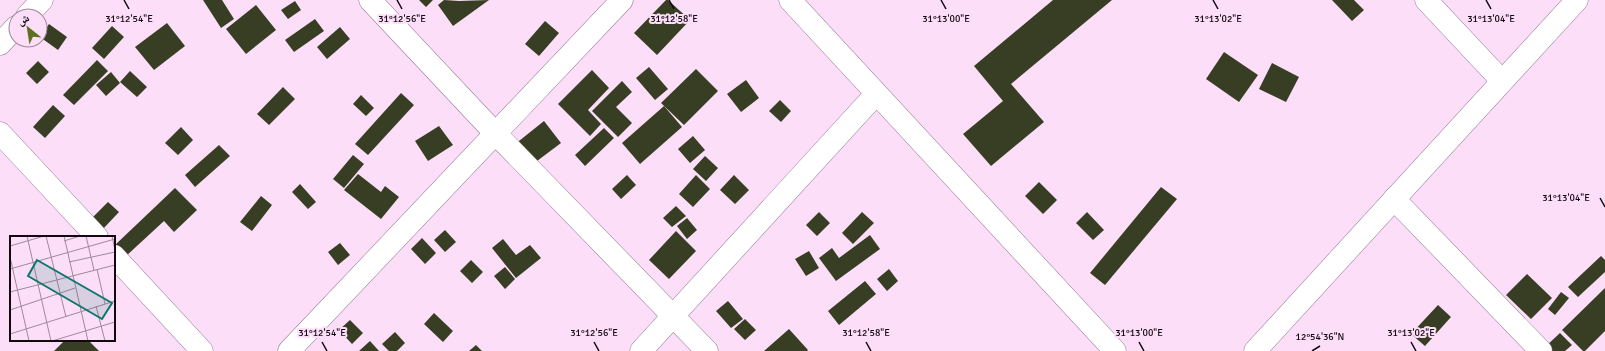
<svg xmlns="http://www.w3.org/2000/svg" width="1605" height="351" font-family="Signika,'Noto Naskh Arabic',sans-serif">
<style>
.building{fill:#373e23}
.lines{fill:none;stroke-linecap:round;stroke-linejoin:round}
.street-casing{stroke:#947990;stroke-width:23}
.secondary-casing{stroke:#947990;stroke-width:23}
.street{stroke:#fff;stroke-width:22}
.secondary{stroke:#fff;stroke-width:22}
.ticks{fill:none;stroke:#110810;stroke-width:1.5}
.inset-road{fill:none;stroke:#9f889b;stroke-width:1}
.view{fill:#0f766e;fill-opacity:0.15;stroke:#0f766e;stroke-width:2}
.inset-edge{fill:none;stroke:#110810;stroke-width:2}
.ticks-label{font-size:10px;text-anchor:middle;fill:#110810;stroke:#fddef8;stroke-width:4;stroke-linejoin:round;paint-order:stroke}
</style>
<rect width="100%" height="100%" fill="#fddef8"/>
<path class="building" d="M203 0H222L234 19 221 28Z
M419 0H433L426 7Z
M444 0 459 1 489 0 453 26 438 5Z
M666 0H668L690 20 657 55 634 33Z
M1053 0H1112L1011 84 1044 122 991 166 963 134 1003 101 974 66Z
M1332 0H1354L1364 10 1352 21Z
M295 1 301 10 288 19 281 10Z
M256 5 276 30 246 54 226 29Z
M315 19 324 31 294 52 285 40Z
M545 21 559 33 539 56 525 44Z
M167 23 185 46 154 70 135 47Z
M49 24 67 37 58 50 40 37Z
M112 26 124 37 104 59 92 48Z
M340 27 350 39 327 59 317 47Z
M1224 52 1258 75 1239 102 1206 79Z
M97 60 108 71 74 105 63 95Z
M38 61 49 72 37 84 26 73Z
M1272 63 1299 77 1286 102 1259 89Z
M649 67 668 89 655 100 636 78Z
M696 69 718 91 684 125 661 103Z
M592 70 609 88 588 110 601 124 590 136 558 104Z
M130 71 147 87 137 97 120 82Z
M111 72 120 83 106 96 96 85Z
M746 80 759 98 741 112 727 94Z
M622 81 632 92 616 107 632 123 618 137 592 111Z
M283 87 295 99 269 125 257 114Z
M401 93 414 105 368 155 355 144Z
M361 95 374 108 366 116 353 104Z
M780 100 791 111 781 122 769 111Z
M53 105 65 116 45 138 33 127Z
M664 106 682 127 640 164 622 143Z
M544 121 561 143 525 170 509 149Z
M439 126 453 145 428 161 415 141Z
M181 127 193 140 178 155 165 143Z
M604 128 614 138 585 166 575 155Z
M693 136 705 150 690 163 678 149Z
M219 145 230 156 195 187 185 175Z
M353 155 364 164 344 188 333 179Z
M705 156 718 168 706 181 693 169Z
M358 174 381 192 385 186 399 197 381 219 344 190Z
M627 175 636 185 621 199 612 189Z
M696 175 710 189 693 207 679 194Z
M734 175 749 190 735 204 720 190Z
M1039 182 1057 200 1043 214 1025 196Z
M300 184 316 202 308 209 292 192Z
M1161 187 1177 199 1105 285 1090 273Z
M175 188 197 210 174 232 164 221 125 257 114 246Z
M261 196 272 205 252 231 240 222Z
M108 202 119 212 102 230 91 219Z
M676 206 686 216 672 227 663 218Z
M819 212 830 223 817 236 806 225Z
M862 212 874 223 853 244 842 233Z
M1087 212 1104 230 1093 240 1076 223Z
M687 218 697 230 687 239 677 226Z
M445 230 456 242 445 252 434 240Z
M676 231 696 251 669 279 649 260Z
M870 235 880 249 836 281 819 258 832 248 839 258Z
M422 238 436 253 425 264 411 249Z
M503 239 516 255 530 245 541 258 516 278 492 248Z
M340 243 350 255 338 265 328 252Z
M809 251 819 268 806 276 795 259Z
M1601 256 1605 260V272L1578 297 1568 287Z
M471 260 483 272 472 283 460 271Z
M505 267 515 279 505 289 494 276Z
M889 269 898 281 887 291 877 279Z
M1527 274 1552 298 1531 319 1506 295Z
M865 281 876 294 839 325 828 311Z
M1605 288V331L1585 351H1583L1562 330Z
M1561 292 1569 298 1555 315 1548 309Z
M728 301 743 319 731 328 716 311Z
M1438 305 1451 317 1425 346 1411 334Z
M434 313 453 331 443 342 424 324Z
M745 319 756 330 745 340 734 329Z
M350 320 363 333 352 344 339 330Z
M789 329 808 350 807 351H764Z
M395 332 405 343 397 351H389L382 344Z
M1560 333 1572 345 1565 351H1549L1545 347Z
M65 340H88L99 351H54Z
M370 341 379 351H359Z
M476 345 482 351H469Z"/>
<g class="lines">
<defs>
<path id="street" d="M370 0 495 133 707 351
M1426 0 1502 81
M27 16 42 0
M0 44 16 27
M0 133 97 237
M1394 199 1541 351
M114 256 202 351
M289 351 622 0
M641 351 876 94"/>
<path id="secondary" d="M790 0 1115 351
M1255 351 1577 0"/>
</defs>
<use href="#street" class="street-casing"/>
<use href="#secondary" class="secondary-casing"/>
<use href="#street" class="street"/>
<use href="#secondary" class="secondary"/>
</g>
<path class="ticks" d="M124 0 129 9M397 0 402 9M669 0 674 9M941 0 946 9M1213 0 1218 9M1486 0 1491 9M1600 198 1605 207M322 342 327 351M594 342 599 351M866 342 871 351M1139 342 1144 351M1411 342 1416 351M1312 351 1320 346"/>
<g transform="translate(10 236)">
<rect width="105" height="105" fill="#fddef8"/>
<path class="inset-road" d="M17 0 41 105M36 0 56 81M54 0 78 105M76 0 84 34M102 0 105 14M54 5 70 0M0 10 34 0M0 21 19 105M59 26 105 16M0 33 105 3M87 33 95 68M0 56 105 29M86 70 95 105M0 74 65 52M0 98 105 65M42 105 105 86"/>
<path class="view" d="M27 24 102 67 92 83 18 40Z"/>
<rect width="105" height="105" class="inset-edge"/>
</g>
<g class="ticks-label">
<text x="129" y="22">31°12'54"E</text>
<text x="402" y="22">31°12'56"E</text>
<text x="674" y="22">31°12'58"E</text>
<text x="946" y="22">31°13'00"E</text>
<text x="1218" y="22">31°13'02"E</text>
<text x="1491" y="22">31°13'04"E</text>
<text x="1566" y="201">31°13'04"E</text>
<text x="322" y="336">31°12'54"E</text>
<text x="594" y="336">31°12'56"E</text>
<text x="866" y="336">31°12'58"E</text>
<text x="1139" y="336">31°13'00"E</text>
<text x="1411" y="336">31°13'02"E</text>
<text x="1320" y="340">12°54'36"N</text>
</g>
<g transform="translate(28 28) rotate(330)"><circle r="19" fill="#fddef8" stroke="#9f889b"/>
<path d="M0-3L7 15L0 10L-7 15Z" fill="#5f711f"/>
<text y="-6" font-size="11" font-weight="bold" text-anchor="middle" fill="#110810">ش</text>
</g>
</svg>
